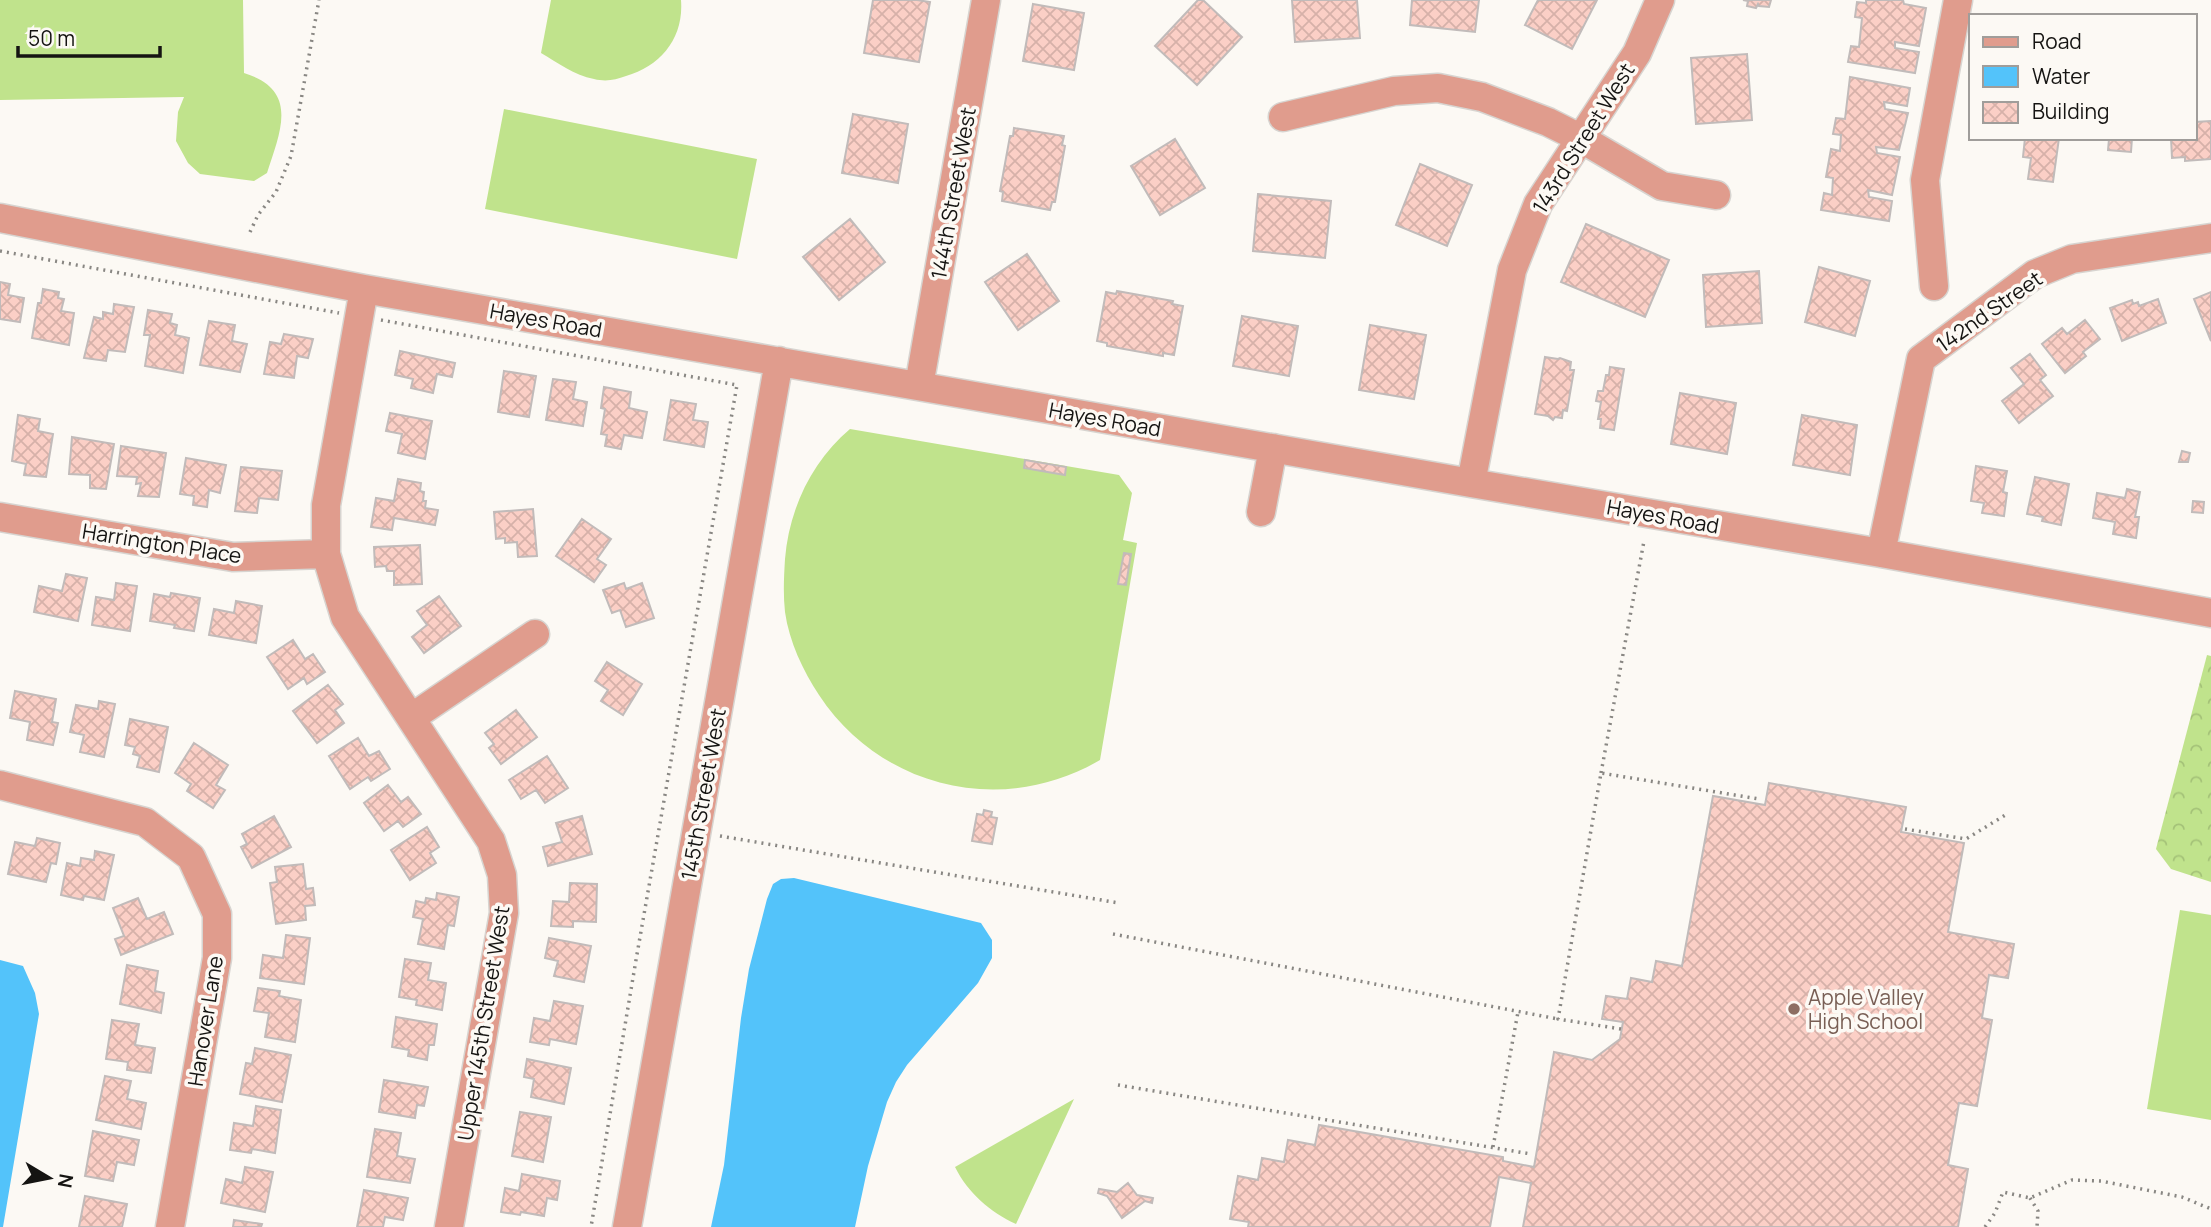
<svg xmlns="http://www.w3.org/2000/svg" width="2211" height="1227" font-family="Manrope,sans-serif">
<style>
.grass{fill:#c0e38c}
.forest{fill:url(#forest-crowns)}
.water{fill:#53c3fa}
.building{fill:url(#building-cross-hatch);stroke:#c1bbba;stroke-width:2}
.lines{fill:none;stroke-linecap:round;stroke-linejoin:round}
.minor-casing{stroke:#d7d4d0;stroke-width:31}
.path{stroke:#898783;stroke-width:3.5;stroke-dasharray:2 5;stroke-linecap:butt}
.minor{stroke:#e09c8d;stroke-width:28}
.education-dot{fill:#8d6e63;stroke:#fcf9f4;stroke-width:2.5}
.labels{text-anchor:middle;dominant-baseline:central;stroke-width:7;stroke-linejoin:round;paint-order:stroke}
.street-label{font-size:21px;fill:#151412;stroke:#fcf9f4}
.education-label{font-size:21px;fill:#785e54;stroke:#fcf9f4;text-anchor:start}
</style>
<defs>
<pattern id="forest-crowns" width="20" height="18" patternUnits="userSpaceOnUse" patternTransform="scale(1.75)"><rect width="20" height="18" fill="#c0e38c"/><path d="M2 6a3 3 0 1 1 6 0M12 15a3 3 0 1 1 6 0" fill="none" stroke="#a4c278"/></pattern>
<pattern id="building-cross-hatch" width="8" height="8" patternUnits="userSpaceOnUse" patternTransform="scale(1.75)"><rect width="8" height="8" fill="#fbcfc6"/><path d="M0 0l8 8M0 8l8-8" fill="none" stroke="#d6b1a9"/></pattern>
</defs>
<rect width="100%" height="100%" fill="#fcf9f4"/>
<path class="grass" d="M0 0H243L244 73C300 90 280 132 267 173L254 181 200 174 188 163 176 141 178 112 184 97 0 100Z
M551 0H681C684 38 661 66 626 76 615 80 606 82 594 79 574 75 558 63 541 53Z
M504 109 757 159 737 259 485 209Z
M850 429 1119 475 1132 493 1123 540 1137 543 1100 760C1003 817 881 789 819 695 803 671 789 641 785 612 783 594 784 576 785 559 789 509 812 461 850 429Z
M2180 910 2211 915V1120L2147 1109Z
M1074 1099 1016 1224C990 1212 968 1193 955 1167Z"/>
<path class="forest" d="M2207 655 2211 656V882L2171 869 2156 849Z"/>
<path class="water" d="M794 878 981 923 992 940V958L978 983 907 1065 896 1082 887 1102 868 1166 855 1227H711L724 1165 741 1018 749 969 767 899 773 884 781 879Z
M0 960 23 966 35 993 39 1014 3 1227H0Z"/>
<path class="building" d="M873 0H917L930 2 919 62 864 53Z
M1198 0H1203L1242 37 1197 85 1155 46Z
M1292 0H1357L1360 38 1295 42Z
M1412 0H1479L1475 32 1410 25Z
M1538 0H1597L1572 49 1525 25Z
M1743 0H1771L1769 7 1759 6 1758 4 1756 8 1747 6 1748 1Z
M1866 0H1903L1904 4 1926 8 1919 46 1895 42V48L1919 52 1915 73 1848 62 1851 46 1859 47 1862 18 1855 17 1857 2 1866 3Z
M1033 4 1084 13 1074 70 1023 61Z
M1747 54 1752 120 1696 124 1691 58Z
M1850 77 1910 88 1907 106 1884 102 1885 109 1908 113 1899 150 1876 147 1877 153 1900 157 1892 195 1868 190 1869 197 1892 201 1889 221 1821 210 1824 193 1832 195 1833 178 1826 177 1831 149 1840 151 1841 135 1833 134 1836 118 1845 119Z
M853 114 908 124 898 183 842 173Z
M2211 121V159L2185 161V157L2172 158 2171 138H2195V122Z
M1014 128 1064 136 1062 145 1065 146 1055 202H1052L1050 210 1002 201 1003 192 1000 191 1010 136H1013Z
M2025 138H2059L2053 182 2028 179 2031 158 2023 157Z
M2100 138H2132L2131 152 2108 150 2109 139Z
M1175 139 1205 188 1160 215 1131 166Z
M1420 164 1472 185 1447 246 1396 225Z
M1258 194 1331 201 1325 258 1253 251Z
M850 219 885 262 839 300 803 257Z
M1586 224 1669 260 1645 317 1561 282Z
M1027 254 1059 301 1018 330 985 282Z
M1819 267 1870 281 1855 336 1805 322Z
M1759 271 1762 323 1706 327 1703 275Z
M0 282 10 284 8 295 24 298 20 322 0 319Z
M43 289 59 292 58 298 64 299 61 311 74 313 69 345 32 338 38 303H41Z
M1117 291 1173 301 1172 304 1183 306 1174 355 1163 353V356L1107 346V343L1097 341 1106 292 1116 294Z
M2211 292V341L2194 299Z
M2158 299 2166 323 2122 341 2110 308 2132 300 2133 304 2138 302 2139 306Z
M114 304 134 307 125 352 108 350 106 361 84 358 94 317 103 319V312L113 314Z
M148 310 172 314 170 323 177 325 175 335 189 338 183 373 145 366 150 335H144Z
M1242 316 1298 326 1289 376 1233 366Z
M2085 320 2100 339 2083 352 2086 356 2065 373 2042 344 2062 328 2067 334Z
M209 321 235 325 232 341 247 344 240 372 200 365Z
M1370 325 1426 335 1414 399 1359 390Z
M284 334 313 339 308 358 297 356 294 378 264 374 270 342 281 344Z
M400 351 455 363 452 377 437 374 433 393 411 388 413 379 395 375Z
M2030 354 2046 375 2040 380 2053 396 2019 423 2002 401 2024 384 2011 368Z
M1545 357 1558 359 1560 358 1571 362 1570 370H1574L1567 411 1563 410 1562 418 1555 417 1553 420 1548 416 1535 414Z
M1610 367 1624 369 1614 430 1600 428 1601 419H1598L1601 402 1596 401 1598 391H1603L1606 375H1609Z
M504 371 536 376 529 417 498 412Z
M553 379 576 382 573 399 587 402 583 426 546 420Z
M604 387 631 392 629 408 647 412 642 438 624 435 621 449 605 446 607 435 601 434 605 409 601 408Z
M1680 393 1736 403 1727 454 1671 444Z
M671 400 696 404 693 420 708 422 704 447 664 440Z
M390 413 432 421 425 459 398 453 402 434 386 431Z
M18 415 40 419 38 431 53 434 46 477 24 475 26 464 12 461Z
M1802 415 1857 425 1850 475 1793 465Z
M72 437 114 444 106 489 90 488V475L69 474Z
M121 446 166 453 159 497 138 496 141 483 136 484 137 477 117 476Z
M2182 451 2190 453 2188 462H2179Z
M186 458 226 465 220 493 209 490 207 507 193 505 194 496 180 494Z
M1025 460 1066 467 1065 475 1024 468Z
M1976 466 2007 471 2003 492 2007 493 2004 516 1982 513 1984 503 1971 501Z
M241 467 282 471 278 500 259 498 257 513 235 511Z
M2035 477 2069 484 2061 525 2042 521 2043 517 2027 514Z
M398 479 421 483 420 491 424 492 423 501H426L425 508 438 510 435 525 394 518 392 530 371 527 376 498 394 501Z
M2127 489 2140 492 2135 517H2139L2136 538 2113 534 2115 522 2093 518 2097 493 2125 498Z
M2193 501 2204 502 2203 513 2192 512Z
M533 509 537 556 518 557 517 542 505 543V538L496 539 494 512Z
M582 519 611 539 597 559 606 565 594 582 556 556Z
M420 545 422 584 394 585V571H387L386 566 375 567 374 547Z
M1124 553 1131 554 1126 585 1118 584Z
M66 574 87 578 78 621 34 612 39 586 62 591Z
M116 583 137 586 130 631 92 625 96 597 114 600Z
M624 583 626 589 642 583 654 618 626 627 620 610 612 613 603 590Z
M171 593 200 598 194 631 174 628 175 625 150 621 154 594 170 597Z
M439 596 461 626 424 653 412 637 427 625 417 611Z
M236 601 262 606 256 643 209 635 214 609 234 613Z
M293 640 305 659 313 654 325 672 307 684 304 678 288 689 267 657Z
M607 662 642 684 623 715 601 701 608 690 595 681Z
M328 685 343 704 335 710 344 723 317 743 293 711Z
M15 691 56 699 52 722 58 723 53 745 27 740 30 722 10 718Z
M99 701 115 704 104 757 80 752 84 735 70 732 76 705 98 709Z
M516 710 537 737 501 764 489 748 494 744 485 733Z
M130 719 168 727 159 772 137 767 140 756 133 754 135 747 125 745Z
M358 738 369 756 379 751 390 769 371 781 368 777 350 789 329 756Z
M194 743 228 765 216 785 225 790 213 808 187 791 191 784 175 773Z
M547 756 568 788 545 803 536 790 521 799 509 780Z
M1769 783 1906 807 1901 832 1964 843 1948 932 2014 944 2008 978 1989 975 1982 1018 1992 1020 1977 1106 1959 1103 1948 1165 1968 1169 1958 1227H1523L1531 1183 1499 1177 1490 1227H1248L1249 1222 1230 1219 1238 1176 1258 1180 1262 1158 1284 1162 1288 1140 1315 1145 1319 1125 1503 1157V1161L1534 1167 1554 1052 1592 1060 1620 1039 1623 1022 1602 1019 1606 996 1627 999 1631 978 1652 982 1656 961 1682 966 1713 796 1765 805Z
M388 785 401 802 408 797 421 814 403 827 398 821 384 831 364 803Z
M984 810 992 812 991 817 997 818 992 844 972 841 977 814 983 815Z
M274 816 291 847 252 868 241 847 247 844 242 834Z
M582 816 592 854 548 866 543 847 562 842 556 823Z
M427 827 439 847 430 853 436 863 410 880 391 850Z
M37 838 60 843 56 864 51 863 46 882 8 874 15 842 35 846Z
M95 851 114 855 104 900 84 896 83 900 61 895 67 863 80 866 81 858 94 860Z
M303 864 306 889 313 888 315 905 305 906 306 920 276 924 270 883 277 882 275 867Z
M570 883 597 884 596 922 573 921V927L551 926 553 901 569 902Z
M437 893 459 897 454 926 448 925 444 949 418 944 423 919 413 917 416 901 425 903 426 898 436 900Z
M138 898 147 919 164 912 173 934 121 955 115 939 124 936 113 908Z
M286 935 310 938 304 984 260 978 263 955 283 958Z
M549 938 591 946 584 982 554 976 558 961 545 958Z
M405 959 431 963 428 980 446 983 442 1010 416 1005 417 1000 399 997Z
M127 965 158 971 155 991 164 993 161 1013 120 1004Z
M258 988 280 991 279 996 301 1000 295 1042 265 1037 269 1013 254 1011Z
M554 1001 583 1006 576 1044 550 1039 549 1045 530 1042 534 1018 550 1021Z
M396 1017 437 1024 434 1045H429L427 1060 408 1056 409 1050 392 1047Z
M112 1020 139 1024 135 1045 155 1048 151 1073 127 1070 128 1062 106 1059Z
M255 1048 291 1055 282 1102 240 1094 246 1063 252 1064Z
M527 1059 571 1068 564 1104 531 1097 534 1079 524 1077Z
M105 1076 131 1081 127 1099 146 1103 141 1129 96 1120Z
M384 1080 428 1087 424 1106 417 1105 415 1118 379 1112Z
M256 1106 281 1110 275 1153 252 1149 251 1153 230 1150 234 1123 253 1126Z
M520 1112 551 1117 543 1162 512 1156Z
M375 1129 401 1133 397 1156 415 1159 410 1183 367 1177Z
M93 1131 139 1140 134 1165 117 1162 113 1181 85 1176Z
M245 1167 273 1172 265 1212 221 1203 226 1179 242 1183Z
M522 1174 560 1181 557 1200 547 1198 544 1216 521 1212 520 1215 501 1212 505 1188 519 1191Z
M1128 1183 1137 1195 1153 1198 1152 1203 1145 1201 1122 1218 1107 1196 1098 1193 1099 1189 1117 1192Z
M364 1190 408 1198 403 1220 385 1217 383 1227H357Z
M85 1196 127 1204 122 1227H79Z
M234 1220 262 1224 261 1227H233Z"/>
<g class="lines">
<defs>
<path id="minor" d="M1283 117 1394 91 1438 88 1482 97 1548 122 1580 138 1662 186 1716 195
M0 218 364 289 1471 483 1881 553 2211 613
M1934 286 1925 180 1958 0
M364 289 326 505V554L345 617 491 841 502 875 504 913 449 1227
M919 386 986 0
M1471 483 1512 270 1538 204 1637 53 1660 0
M1261 512 1273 448
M0 517 233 557 326 554
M1881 553 1921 359 2035 274 2072 259 2211 238
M411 718 535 634
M0 785 145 822 191 857 217 914V958L170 1227
M627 1227 779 361"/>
</defs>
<use href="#minor" class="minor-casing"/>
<path class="path" d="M250 232 258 215 276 192 291 156 319 0
M0 251 339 313
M381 320 737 385 636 960 591 1227
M1601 773 1644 541
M1905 829 1966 839 2007 814
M720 836 1119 903
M1113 934 1558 1019
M1621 1029 1558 1019 1601 773 1759 799
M1118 1085 1531 1154
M1493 1147 1518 1012
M2030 1198 2038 1211 2037 1227
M1985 1227 1995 1213 2003 1192 2030 1198 2072 1180 2101 1181 2182 1197 2211 1209"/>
<use href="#minor" class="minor"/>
</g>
<circle class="education-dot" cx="1794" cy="1009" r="7"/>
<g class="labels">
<g class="street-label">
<text transform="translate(1583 138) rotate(-58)">143rd Street West</text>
<text transform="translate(953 193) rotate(-80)">144th Street West</text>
<text transform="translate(1989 311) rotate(-35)">142nd Street</text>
<text transform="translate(546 320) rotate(10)">Hayes Road</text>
<text transform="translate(1105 419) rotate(10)">Hayes Road</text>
<text transform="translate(1663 516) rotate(10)">Hayes Road</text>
<text transform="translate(162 543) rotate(9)">Harrington Place</text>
<text transform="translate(703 794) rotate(-80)">145th Street West</text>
<text transform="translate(205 1021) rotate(-81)">Hanover Lane</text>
<text transform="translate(483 1023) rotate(-81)">Upper 145th Street West</text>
</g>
<g class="education-label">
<text x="1808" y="997">Apple Valley<tspan x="1808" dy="24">High School</tspan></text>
</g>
</g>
<rect x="1969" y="14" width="228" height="126" fill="#fcf9f4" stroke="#a09d9a" stroke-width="2"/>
<rect x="1983" y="37" width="35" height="10" fill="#e09c8d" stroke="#a09d9a" stroke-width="2"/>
<text x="2032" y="49" font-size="21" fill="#151412">Road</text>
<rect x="1983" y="66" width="35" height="21" fill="#53c3fa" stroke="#a09d9a" stroke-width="2"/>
<text x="2032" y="84" font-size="21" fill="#151412">Water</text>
<rect x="1983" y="102" width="35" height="21" fill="url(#building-cross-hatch)" stroke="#a09d9a" stroke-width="2"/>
<text x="2032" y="119" font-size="21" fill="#151412">Building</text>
<g transform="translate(49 1178) rotate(100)" stroke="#fcf9f4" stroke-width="5" paint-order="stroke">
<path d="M0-5L12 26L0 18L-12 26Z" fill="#151412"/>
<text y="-10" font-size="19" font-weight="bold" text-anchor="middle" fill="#151412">N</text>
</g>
<path d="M18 46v10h142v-10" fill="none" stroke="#151412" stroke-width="3.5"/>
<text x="28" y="46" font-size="21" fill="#151412" stroke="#fcf9f4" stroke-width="5" paint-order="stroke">50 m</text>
</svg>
